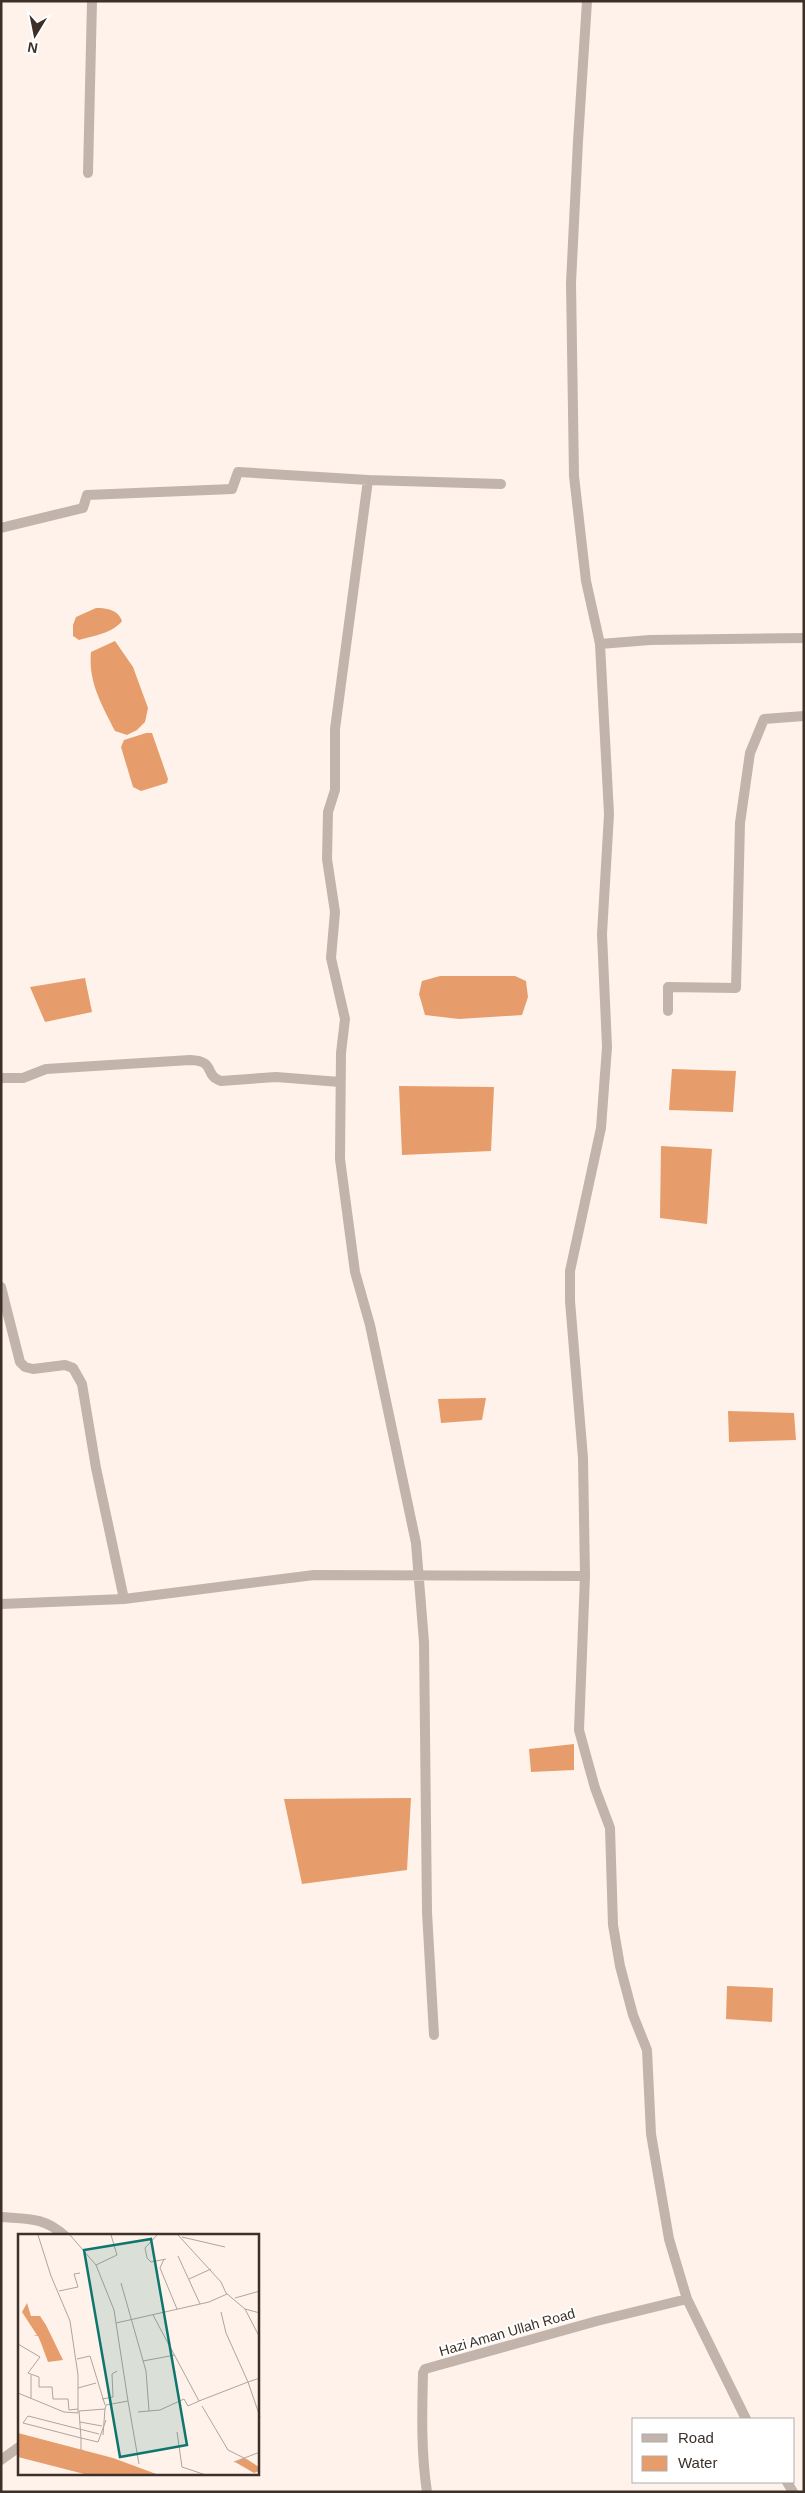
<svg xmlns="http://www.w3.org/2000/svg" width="805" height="2493" font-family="Arial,sans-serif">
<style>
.water{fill:#e69d6b}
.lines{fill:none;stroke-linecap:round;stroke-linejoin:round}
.minor{stroke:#c2b4ab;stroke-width:10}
.labels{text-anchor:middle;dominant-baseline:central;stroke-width:4;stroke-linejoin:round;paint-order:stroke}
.street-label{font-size:14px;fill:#3c3028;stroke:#fff}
.inset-river{fill:none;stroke:#e69d6b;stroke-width:2.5}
.inset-road{fill:none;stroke:#b0a49c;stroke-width:1}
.view{fill:#0f766e;fill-opacity:0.15;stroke:#0f766e;stroke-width:2.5}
.inset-edge{fill:none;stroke:#3c3028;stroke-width:2.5}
</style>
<rect width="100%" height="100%" fill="#fef2ea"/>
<path class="water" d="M96 608C108 608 118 610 122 621 113 633 93 636 79 640L73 636V625L76 617Z
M115 641 133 667 148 708 145 722 137 730 127 735 115 731C102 705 88 682 91 652Z
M146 733H152L168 779 167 783 141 791 133 787 121 747 124 740Z
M440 976H515L526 981 528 997 522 1015 459 1019 425 1015 419 994 422 981Z
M85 978 92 1012 45 1022 30 987Z
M672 1069 736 1071 733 1112 669 1110Z
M399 1086 494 1087 491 1151 402 1155Z
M661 1146 712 1149 707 1224 660 1218Z
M486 1398 482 1420 441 1423 438 1399Z
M728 1411 794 1413 796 1440 729 1442Z
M574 1744V1770L531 1772 529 1749Z
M411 1798 407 1870 302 1884 284 1799Z
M727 1986 773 1988 772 2022 726 2019Z"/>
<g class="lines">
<path class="minor" d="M587 1 578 141 571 283 574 476 586 581 600 644
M88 173 92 1
M368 480 335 729V790L328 812 327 859 335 912 331 958 345 1019 341 1053 340 1159 355 1272 370 1325 416 1543 424 1642 427 1912 434 2035
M1 528 83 508 87 495 232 489 238 472 368 480 501 484
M668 1011V987L736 988 740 823 750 753 764 719 804 716
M1 1078H23L46 1069 190 1060C217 1061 203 1075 221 1081L276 1077 340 1082
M1 1287 20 1362 25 1367 33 1369 65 1365 73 1368 82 1384 96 1468 124 1599
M1 1604 124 1599 314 1575 585 1576
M1 2217C28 2219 44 2217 65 2236
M746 2419 687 2299 669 2239 651 2134 647 2050 633 2015 620 1966 613 1925 610 1828 595 1788 579 1730 585 1576 583 1458 570 1301V1271L601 1128 607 1047 602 934 609 814 600 644 650 640 804 638
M1 2460 19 2447
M787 2482 793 2492
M427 2492C421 2453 422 2413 423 2373L425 2369 597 2321 687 2299"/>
</g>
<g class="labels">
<g class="street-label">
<text transform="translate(507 2332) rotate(-16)">Hazi Aman Ullah Road</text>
</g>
</g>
<g transform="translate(18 2234)">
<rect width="241" height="241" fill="#fef2ea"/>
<path d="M9 69 13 82H22L28 91 45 126 30 128 23 109 20 102 15 101H19L4 78ZM0 199 95 224 141 241H70L0 223ZM227 224 241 233V237L236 239 217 228Z" fill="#e69d6b"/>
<path class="inset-river" d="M63 216 78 241"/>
<path class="inset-road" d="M52 1 78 31 96 76 110 167 88 171 87 175 61 177 63 204 80 208 88 186M139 1 127 14 129 24 133 28 148 25M160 1 203 48 208 59 227 75 242 104M164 3 207 13M160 22 182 70M146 25 142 34 159 75M78 31 99 21 93 1M171 45 193 35M103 49 128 137 131 177M41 57 60 53 56 40 62 39M217 64 242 57M227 75 242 79M135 81 181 167 230 148 208 99 203 78M98 89 191 68 209 60M0 110 22 123 10 139 21 143V153H34L35 165H50L51 176 60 175M59 125 72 122 87 171M125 127 157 121M242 144 230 148 242 183M60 154 78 149M0 159 46 178 60 179V141L52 87 33 42 20 1M13 164V141M84 165 95 163 94 140 99 137M110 167 121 230M184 172 210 216 226 224M120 178 142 176 166 165 170 172 181 167M62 188 84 192M159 198 164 233 188 241M85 201 87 175M63 216V204L5 189 10 182 81 200M216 228 242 218"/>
<path class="view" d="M133 5 169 211 102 223 66 16Z"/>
<rect width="241" height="241" class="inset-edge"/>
</g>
<rect width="805" height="2493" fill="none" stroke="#3c3028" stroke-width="5"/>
<rect x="632" y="2418" width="162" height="65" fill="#ffffff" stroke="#b1aca9"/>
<rect x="642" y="2434" width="25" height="8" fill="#c2b4ab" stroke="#b1aca9"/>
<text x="678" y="2443" font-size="15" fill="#3c3028">Road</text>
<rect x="642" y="2456" width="25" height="15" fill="#e69d6b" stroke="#b1aca9"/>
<text x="678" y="2468" font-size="15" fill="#3c3028">Water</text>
<g transform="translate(35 35) rotate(190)" stroke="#ffffff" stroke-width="4" paint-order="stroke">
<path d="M0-4L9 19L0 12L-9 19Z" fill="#3c3028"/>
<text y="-8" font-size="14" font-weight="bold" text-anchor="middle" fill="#3c3028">N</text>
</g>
</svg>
